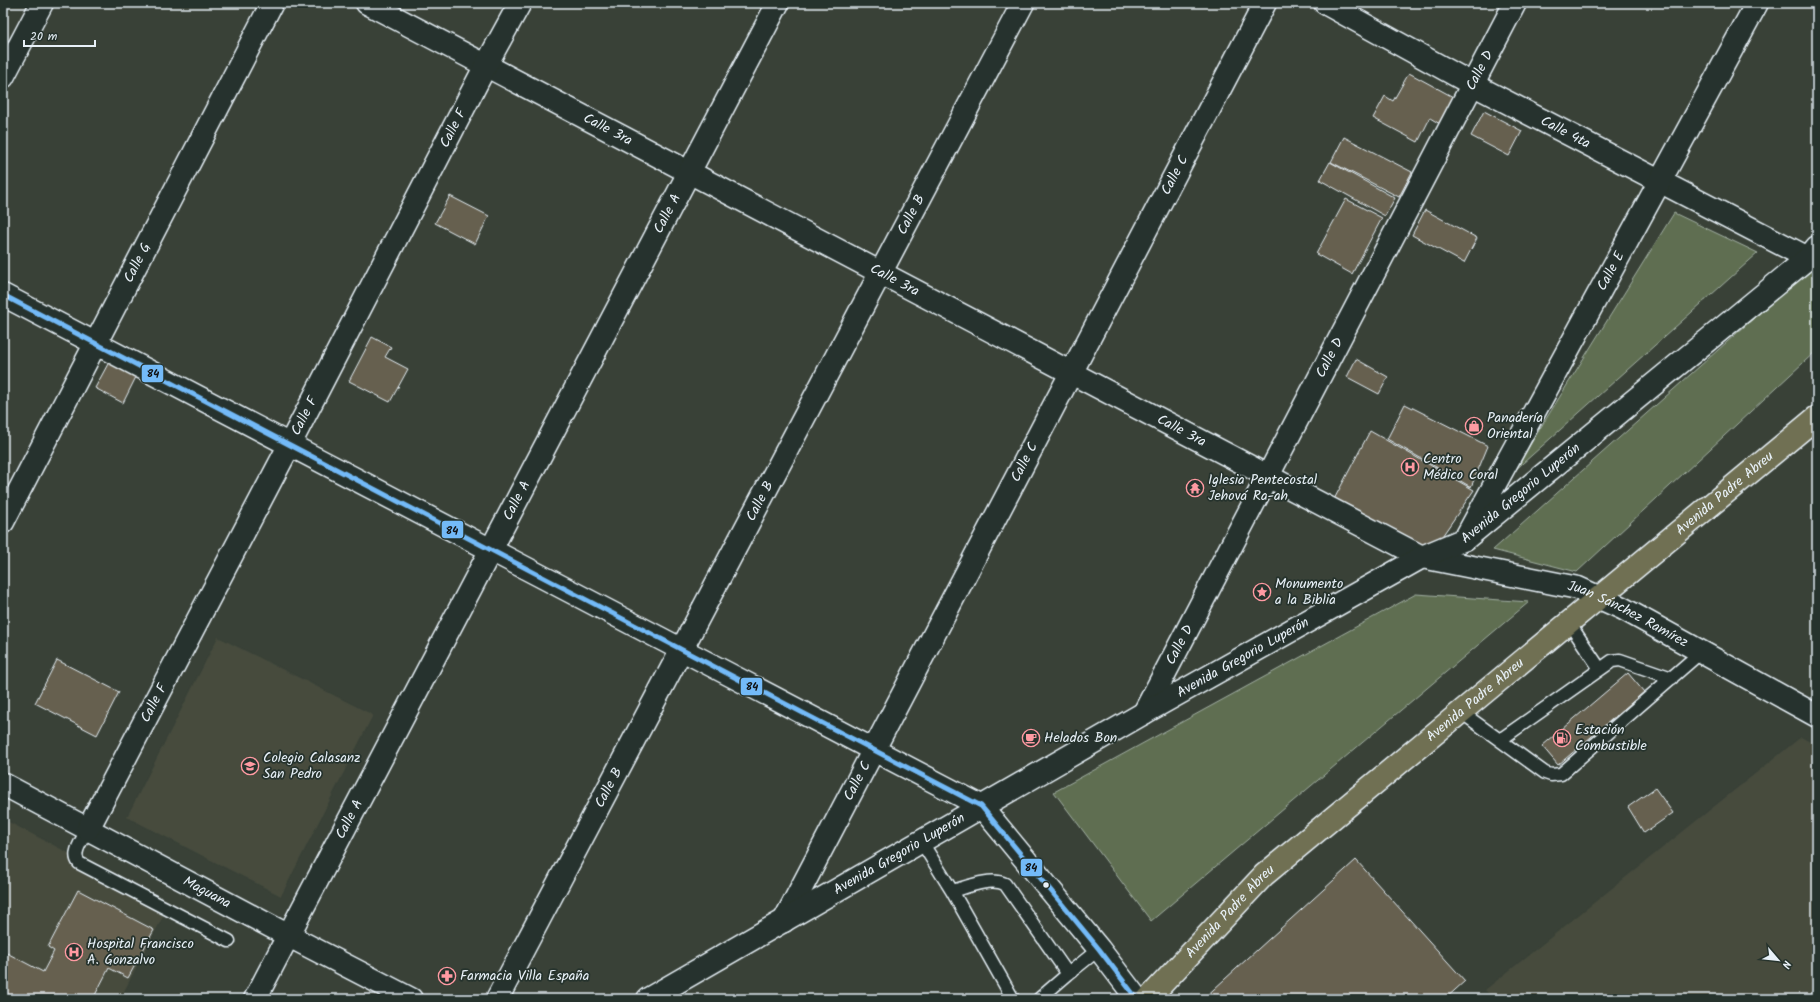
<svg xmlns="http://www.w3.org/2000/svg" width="1820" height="1002" font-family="Kalam,sans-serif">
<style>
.built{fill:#464b3e}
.green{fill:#5e6e51;stroke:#a3b0a4}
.building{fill:#66614f;stroke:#e8f1f8}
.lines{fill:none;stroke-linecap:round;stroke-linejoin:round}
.service-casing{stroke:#e8f1f8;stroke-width:15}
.minor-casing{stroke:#e8f1f8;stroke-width:25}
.tertiary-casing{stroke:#e8f1f8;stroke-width:25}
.secondary-casing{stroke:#e8f1f8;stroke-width:25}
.primary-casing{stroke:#e8f1f8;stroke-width:25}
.service{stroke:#26332d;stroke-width:12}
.minor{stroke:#26332d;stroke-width:22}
.tertiary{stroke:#26332d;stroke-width:22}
.secondary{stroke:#26332d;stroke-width:22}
.primary{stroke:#706f52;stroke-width:22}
.bus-1-casing{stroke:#26332d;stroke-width:8}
.bus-1{stroke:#73baf8;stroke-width:5}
.bus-dot{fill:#e8f1f8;stroke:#26332d;stroke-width:1.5}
.labels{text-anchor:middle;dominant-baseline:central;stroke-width:3.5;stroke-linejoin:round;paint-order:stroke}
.street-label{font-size:14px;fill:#e8f1f8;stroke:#26332d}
.poi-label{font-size:14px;fill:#e8f1f8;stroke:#26332d;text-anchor:start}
.line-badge{stroke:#26332d;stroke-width:1.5}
.pale-badge-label{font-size:11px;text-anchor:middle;font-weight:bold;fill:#111}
</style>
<rect width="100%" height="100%" fill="#394137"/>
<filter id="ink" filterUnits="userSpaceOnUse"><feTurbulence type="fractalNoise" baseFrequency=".025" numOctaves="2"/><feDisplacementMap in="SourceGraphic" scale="8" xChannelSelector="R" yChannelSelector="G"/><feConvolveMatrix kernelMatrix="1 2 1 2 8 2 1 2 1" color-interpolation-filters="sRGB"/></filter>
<g filter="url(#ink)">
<path class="built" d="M218 637 373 715 281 896 127 817Z
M1801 737 1817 746V999H1494L1485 990Z
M3 819 169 905 120 999H3Z"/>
<path class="green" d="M1674 213 1758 253 1513 472Z
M1817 262V350L1577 572 1493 550Z
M1416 594 1529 602 1151 921 1054 792Z"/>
<path class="building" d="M1409 73 1455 98 1440 124 1430 118 1418 142 1373 118 1385 96 1393 101Z
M1484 111 1522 131 1509 156 1471 136Z
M1344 137 1412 172 1399 197 1331 162Z
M1330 162 1395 198 1385 216 1320 180Z
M450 196 489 216 475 244 435 223Z
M1346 199 1382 218 1352 274 1316 254Z
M1425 210 1477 238 1464 263 1412 235Z
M372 337 391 347 385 357 408 369 390 402 349 381Z
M1356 359 1388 377 1379 394 1347 377Z
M109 362 136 377 123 403 95 388Z
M1405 404 1488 446 1471 487 1387 439Z
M1370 431 1474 490 1438 542 1422 552 1331 505Z
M57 660 119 692 97 735 35 703Z
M1628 673 1644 692 1558 765 1542 746Z
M1655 788 1673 813 1644 833 1628 807Z
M1356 860 1465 981 1445 999H1203Z
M78 890 154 930 128 978 109 968 93 999H3V951L43 972 54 951 48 947Z"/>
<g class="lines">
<defs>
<path id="service" d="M1569 623 1600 669
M1461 712 1545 773 1551 775 1561 774 1701 652
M1500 740 1612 661 1620 660 1672 678
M88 829C83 839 71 853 79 863L229 941
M921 841 952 891 1013 999
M952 891C967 887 990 877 1005 884L1068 974 1039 999
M1068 974 1099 949"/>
<g id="minor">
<path id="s1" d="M367 3 1422 557"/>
<path id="s2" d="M1325 3 1472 84 1808 258"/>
<path d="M3 77 42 3"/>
<path d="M3 295 981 806 1099 949 1137 999"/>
<path id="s3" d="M3 522 272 3"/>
<path id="s4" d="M1465 539 1757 3"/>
<path id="s5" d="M1144 713 1515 3"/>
<path id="s6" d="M3 784 289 936 411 999"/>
<path id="s7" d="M88 829 290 444 486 65 520 3"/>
<path id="s8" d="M784 921 1265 3"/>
<path id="s9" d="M255 999 778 3"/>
<path id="s10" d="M497 999 1023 3"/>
</g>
<g id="tertiary">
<path id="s11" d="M1422 557 1578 588 1622 608 1817 716"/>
</g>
<g id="secondary">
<path id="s12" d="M648 999 1144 713 1422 557 1465 539 1808 258 1817 247"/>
</g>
<g id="primary">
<path id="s13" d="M1148 999 1264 875 1817 417"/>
</g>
</defs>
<use href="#service" class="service-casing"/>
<use href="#minor" class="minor-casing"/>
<use href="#tertiary" class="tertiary-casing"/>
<use href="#secondary" class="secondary-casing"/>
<use href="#primary" class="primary-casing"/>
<use href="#service" class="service"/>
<use href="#minor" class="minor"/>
<use href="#tertiary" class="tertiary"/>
<use href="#secondary" class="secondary"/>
<use href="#primary" class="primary"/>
<defs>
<path id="bus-1" d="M3 295 981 806 1099 949 1137 999"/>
</defs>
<use href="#bus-1" class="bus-1-casing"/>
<use href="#bus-1" class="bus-1"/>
</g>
</g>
<defs>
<symbol id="shop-ring" viewBox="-11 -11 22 22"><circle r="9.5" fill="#26332d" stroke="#ff9aa2" stroke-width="1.5"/><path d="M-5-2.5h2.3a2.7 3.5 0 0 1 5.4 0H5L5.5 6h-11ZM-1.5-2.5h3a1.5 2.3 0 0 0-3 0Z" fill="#ff9aa2"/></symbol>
<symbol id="hospital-ring" viewBox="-11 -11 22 22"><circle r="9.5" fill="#26332d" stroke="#ff9aa2" stroke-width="1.5"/><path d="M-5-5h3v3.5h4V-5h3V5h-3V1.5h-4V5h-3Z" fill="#ff9aa2"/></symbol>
<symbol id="temple-ring" viewBox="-11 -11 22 22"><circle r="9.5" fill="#26332d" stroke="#ff9aa2" stroke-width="1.5"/><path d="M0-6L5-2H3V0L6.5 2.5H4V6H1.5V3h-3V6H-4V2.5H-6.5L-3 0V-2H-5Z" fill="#ff9aa2"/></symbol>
<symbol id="sight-ring" viewBox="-11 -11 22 22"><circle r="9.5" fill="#26332d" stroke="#ff9aa2" stroke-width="1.5"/><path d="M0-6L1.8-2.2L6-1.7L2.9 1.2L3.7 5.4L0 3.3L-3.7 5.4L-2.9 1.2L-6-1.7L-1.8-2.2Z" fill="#ff9aa2"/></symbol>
<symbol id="cafe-ring" viewBox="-11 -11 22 22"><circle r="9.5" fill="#26332d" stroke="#ff9aa2" stroke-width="1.5"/><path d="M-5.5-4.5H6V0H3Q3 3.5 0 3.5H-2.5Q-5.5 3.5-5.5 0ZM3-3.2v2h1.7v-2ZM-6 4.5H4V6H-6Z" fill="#ff9aa2"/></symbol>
<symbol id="fuel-ring" viewBox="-11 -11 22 22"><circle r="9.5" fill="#26332d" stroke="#ff9aa2" stroke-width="1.5"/><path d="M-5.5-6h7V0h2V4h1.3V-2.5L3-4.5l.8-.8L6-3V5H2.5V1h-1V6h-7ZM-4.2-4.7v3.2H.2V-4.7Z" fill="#ff9aa2"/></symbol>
<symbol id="school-ring" viewBox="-11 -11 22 22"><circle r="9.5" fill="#26332d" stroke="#ff9aa2" stroke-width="1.5"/><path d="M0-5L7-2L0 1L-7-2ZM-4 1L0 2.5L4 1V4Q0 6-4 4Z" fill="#ff9aa2"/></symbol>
<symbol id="pharmacy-ring" viewBox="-11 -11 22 22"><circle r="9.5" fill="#26332d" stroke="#ff9aa2" stroke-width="1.5"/><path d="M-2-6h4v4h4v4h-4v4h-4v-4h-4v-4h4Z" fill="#ff9aa2"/></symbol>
</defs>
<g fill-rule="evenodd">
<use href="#shop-ring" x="1464" y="416" width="20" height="20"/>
<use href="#hospital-ring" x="1400" y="457" width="20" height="20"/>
<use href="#temple-ring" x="1185" y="478" width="20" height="20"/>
<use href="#sight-ring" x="1252" y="582" width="20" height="20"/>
<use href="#cafe-ring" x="1021" y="728" width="20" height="20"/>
<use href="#fuel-ring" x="1552" y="728" width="20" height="20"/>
<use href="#school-ring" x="240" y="756" width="20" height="20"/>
<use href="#hospital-ring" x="64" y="942" width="20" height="20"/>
<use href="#pharmacy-ring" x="437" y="966" width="20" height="20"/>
</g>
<circle class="bus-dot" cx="1046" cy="885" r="3.5"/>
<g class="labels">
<g class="street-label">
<text stroke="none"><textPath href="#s5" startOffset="725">Calle D</textPath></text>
<text stroke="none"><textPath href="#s7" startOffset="790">Calle F</textPath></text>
<text stroke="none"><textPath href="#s1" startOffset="272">Calle 3ra</textPath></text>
<text stroke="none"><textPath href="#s2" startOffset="273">Calle 4ta</textPath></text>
<text stroke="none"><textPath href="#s8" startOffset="842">Calle C</textPath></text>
<text stroke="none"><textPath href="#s9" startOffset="887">Calle A</textPath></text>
<text stroke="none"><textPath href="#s10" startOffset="887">Calle B</textPath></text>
<text stroke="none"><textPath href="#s3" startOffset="292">Calle G</textPath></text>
<text stroke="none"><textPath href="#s4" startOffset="305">Calle E</textPath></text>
<text stroke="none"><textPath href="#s1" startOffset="596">Calle 3ra</textPath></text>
<text stroke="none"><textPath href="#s5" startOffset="401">Calle D</textPath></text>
<text stroke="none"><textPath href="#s7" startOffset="466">Calle F</textPath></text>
<text stroke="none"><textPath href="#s1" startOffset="920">Calle 3ra</textPath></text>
<text stroke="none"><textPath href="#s8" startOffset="518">Calle C</textPath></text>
<text stroke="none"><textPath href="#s12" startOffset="1010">Avenida Gregorio Luperón</textPath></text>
<text stroke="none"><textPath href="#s13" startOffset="768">Avenida Padre Abreu</textPath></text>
<text stroke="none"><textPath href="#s9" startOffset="563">Calle A</textPath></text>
<text stroke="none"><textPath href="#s10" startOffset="563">Calle B</textPath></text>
<text stroke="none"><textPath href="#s11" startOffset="215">Juan Sánchez Ramírez</textPath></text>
<text stroke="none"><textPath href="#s5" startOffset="77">Calle D</textPath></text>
<text stroke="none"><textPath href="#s12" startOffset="686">Avenida Gregorio Luperón</textPath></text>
<text stroke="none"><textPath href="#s13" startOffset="444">Avenida Padre Abreu</textPath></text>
<text stroke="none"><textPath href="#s7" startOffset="142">Calle F</textPath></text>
<text stroke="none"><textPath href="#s8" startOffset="158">Calle C</textPath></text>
<text stroke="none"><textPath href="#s10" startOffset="239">Calle B</textPath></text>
<text stroke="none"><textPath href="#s9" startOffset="203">Calle A</textPath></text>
<text stroke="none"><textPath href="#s12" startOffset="290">Avenida Gregorio Luperón</textPath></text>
<text stroke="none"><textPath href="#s6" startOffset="231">Maguana</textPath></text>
<text stroke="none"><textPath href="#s13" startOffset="120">Avenida Padre Abreu</textPath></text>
</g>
<g class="poi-label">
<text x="1487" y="418">Panadería<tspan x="1487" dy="16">Oriental</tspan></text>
<text x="1423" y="459">Centro<tspan x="1423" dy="16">Médico Coral</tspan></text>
<text x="1208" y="480">Iglesia Pentecostal<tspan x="1208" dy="16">Jehová Ra-ah</tspan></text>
<text x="1275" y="584">Monumento<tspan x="1275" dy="16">a la Biblia</tspan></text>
<text x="1575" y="730">Estación<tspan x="1575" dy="16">Combustible</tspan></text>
<text x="1044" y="738">Helados Bon</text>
<text x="263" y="758">Colegio Calasanz<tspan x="263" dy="16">San Pedro</tspan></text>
<text x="87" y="944">Hospital Francisco<tspan x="87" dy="16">A. Gonzalvo</tspan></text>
<text x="460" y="976">Farmacia Villa España</text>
</g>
</g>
<g class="line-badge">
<rect x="141" y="364" width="23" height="19" rx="4" fill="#73baf8"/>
<rect x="441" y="520" width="23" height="19" rx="4" fill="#73baf8"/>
<rect x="740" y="677" width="23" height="19" rx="4" fill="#73baf8"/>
<rect x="1020" y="858" width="23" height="19" rx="4" fill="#73baf8"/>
</g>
<g class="pale-badge-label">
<text x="153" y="377">84</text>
<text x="452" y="534">84</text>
<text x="752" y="690">84</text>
<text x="1031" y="871">84</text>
</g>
<rect width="1820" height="1002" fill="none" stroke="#26332d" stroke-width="16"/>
<rect x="8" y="8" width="1804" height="986" fill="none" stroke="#e8f1f8" stroke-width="1.5" filter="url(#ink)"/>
<g transform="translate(1778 960) rotate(118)" stroke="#26332d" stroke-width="3" paint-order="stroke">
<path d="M0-3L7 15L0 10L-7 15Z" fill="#e8f1f8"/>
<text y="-6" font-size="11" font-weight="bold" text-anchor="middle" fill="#e8f1f8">N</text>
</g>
<path d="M24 40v6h71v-6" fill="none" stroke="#e8f1f8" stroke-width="2"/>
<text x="30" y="40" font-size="12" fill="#e8f1f8" stroke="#26332d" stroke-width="3" paint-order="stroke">20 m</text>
</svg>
